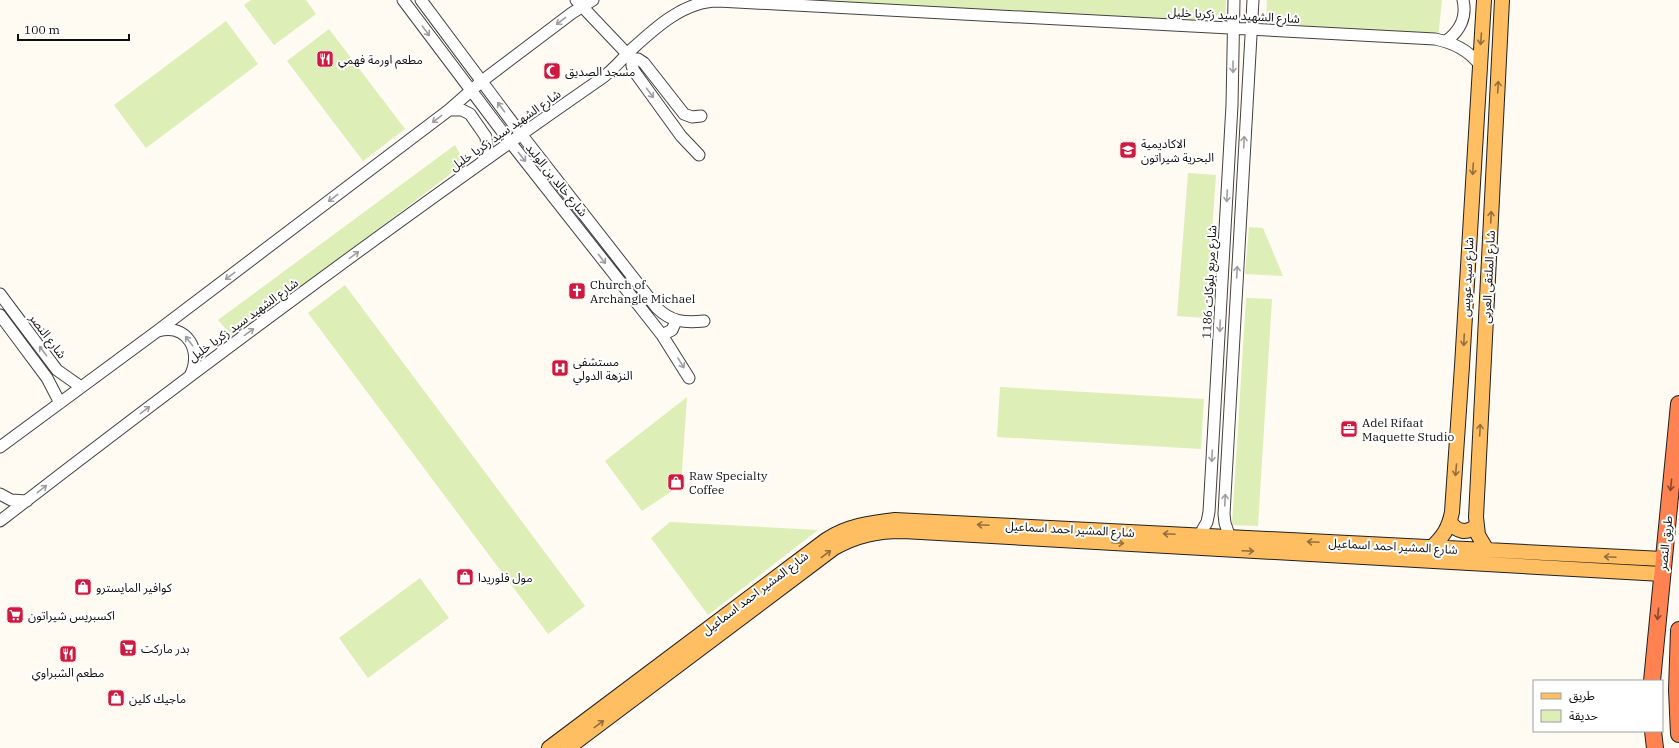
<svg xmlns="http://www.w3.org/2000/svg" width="1679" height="748" font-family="'IBM Plex Serif','Noto Sans Arabic',serif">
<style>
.green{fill:#ddeeb7}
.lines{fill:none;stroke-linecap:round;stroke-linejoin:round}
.minor-casing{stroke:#424242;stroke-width:13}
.major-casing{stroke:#202020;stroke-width:16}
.highway-casing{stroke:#202020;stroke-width:18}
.minor{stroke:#fff;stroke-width:11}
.major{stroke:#ffbe62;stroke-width:14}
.highway{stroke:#ff8250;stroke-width:16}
.oneway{stroke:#9f9f9f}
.oneway2{stroke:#936f3d}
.oneway3{stroke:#874830}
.labels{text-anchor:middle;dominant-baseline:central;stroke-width:4;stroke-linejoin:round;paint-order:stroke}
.street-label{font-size:12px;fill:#0f0f0f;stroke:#fff}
.poi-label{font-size:12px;fill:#0f0f0f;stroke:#fff;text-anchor:start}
</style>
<rect width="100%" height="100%" fill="#fffaf2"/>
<path class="green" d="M251 0H306L316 14 274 45 244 5Z
M815 0H1226L1225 22Z
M1267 0H1442L1438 39 1266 26Z
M226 21 258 64 146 148 114 105Z
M329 29 405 129 363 161 287 61Z
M455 145 465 163 234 338 218 320Z
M1188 173 1216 175 1206 318 1177 316Z
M1249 227 1263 228 1283 276 1245 274Z
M345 285 585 606 548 634 308 313Z
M1246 298 1272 299 1258 526 1232 525Z
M1000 387 1204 399 1201 449 997 437Z
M687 397 681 485 642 511 605 461Z
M670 522 818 530 708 615 651 538Z
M420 578 449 618 368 678 339 638Z"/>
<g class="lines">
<defs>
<path id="minor" d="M403 0 510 142 662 335 689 378
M421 0 521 134 657 308C671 322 685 323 704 321
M576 0 632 59
M1446 41C1460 31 1467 17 1463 0
M632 59V66L634 71 681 136 699 155
M632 59H638L644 63 684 114 692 117 701 116
M449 110H462L470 114 486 137 487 149 483 161
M0 294 57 370 81 387
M0 315 47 378 60 403
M158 331C187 323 203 351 190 376
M662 335 672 330 676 321
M0 447 156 332 449 110 482 81 572 13 593 0
M0 494 11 500 27 501
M0 521C197 369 397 220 602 78 613 70 621 60 631 50 655 28 684 1 718 1L1435 39C1454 43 1468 50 1480 65
M1199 536 1207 522 1209 512 1232 105 1234 0
M1230 538 1225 523 1224 514 1253 0"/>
<path id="major" d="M1450 522C1457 532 1467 534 1476 526
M1431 548C1443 537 1449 528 1452 512L1462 366 1484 0
M1487 550 1478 535 1476 517 1502 0
M549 748 826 540C847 526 870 523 895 520L1663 559
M568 748 834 548C857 535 878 531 903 531L1662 574"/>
<path id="highway" d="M1679 630 1677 690 1679 734
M1652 681 1679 404
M1653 731 1655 748"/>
</defs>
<use href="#minor" class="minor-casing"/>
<use href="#major" class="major-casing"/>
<use href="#highway" class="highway-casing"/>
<use href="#minor" class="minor"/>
<use href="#major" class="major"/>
<use href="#highway" class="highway"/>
</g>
<defs><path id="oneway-shaft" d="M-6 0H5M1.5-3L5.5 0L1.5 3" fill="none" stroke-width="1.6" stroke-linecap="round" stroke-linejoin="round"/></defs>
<g class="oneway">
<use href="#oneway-shaft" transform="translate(561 21) rotate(143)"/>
<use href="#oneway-shaft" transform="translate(426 31) rotate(53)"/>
<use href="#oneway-shaft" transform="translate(1233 67) rotate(90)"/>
<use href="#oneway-shaft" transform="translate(650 93) rotate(54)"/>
<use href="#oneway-shaft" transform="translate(501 107) rotate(-127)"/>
<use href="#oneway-shaft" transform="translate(437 119) rotate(143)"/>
<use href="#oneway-shaft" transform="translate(1244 142) rotate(-87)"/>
<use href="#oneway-shaft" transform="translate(522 157) rotate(51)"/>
<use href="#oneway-shaft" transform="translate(1227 196) rotate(93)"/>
<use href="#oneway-shaft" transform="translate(333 198) rotate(143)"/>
<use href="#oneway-shaft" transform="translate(354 255) rotate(-36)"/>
<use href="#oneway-shaft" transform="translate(602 259) rotate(52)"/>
<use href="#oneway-shaft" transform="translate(1237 272) rotate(-87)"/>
<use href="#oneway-shaft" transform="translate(230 276) rotate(143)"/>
<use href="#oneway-shaft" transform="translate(1220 326) rotate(93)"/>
<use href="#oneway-shaft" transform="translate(249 332) rotate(-36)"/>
<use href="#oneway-shaft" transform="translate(189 341) rotate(-127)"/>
<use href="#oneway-shaft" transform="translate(43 351) rotate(-127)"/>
<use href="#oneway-shaft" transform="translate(681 363) rotate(58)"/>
<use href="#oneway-shaft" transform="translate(145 410) rotate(-37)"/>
<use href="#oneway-shaft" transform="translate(1212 456) rotate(93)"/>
<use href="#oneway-shaft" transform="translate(42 489) rotate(-38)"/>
<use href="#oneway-shaft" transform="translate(1225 500) rotate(-87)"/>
</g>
<g class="oneway2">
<use href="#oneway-shaft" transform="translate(1481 39) rotate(94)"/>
<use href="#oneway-shaft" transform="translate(1498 87) rotate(-87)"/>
<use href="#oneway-shaft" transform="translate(1473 169) rotate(93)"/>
<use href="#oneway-shaft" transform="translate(1491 217) rotate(-87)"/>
<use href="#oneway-shaft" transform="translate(1464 340) rotate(93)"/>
<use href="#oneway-shaft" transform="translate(1480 430) rotate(-87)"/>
<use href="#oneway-shaft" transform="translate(1456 470) rotate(95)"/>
<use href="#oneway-shaft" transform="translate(983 525) rotate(-177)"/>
<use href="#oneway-shaft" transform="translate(1169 534) rotate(-177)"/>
<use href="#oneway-shaft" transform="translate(1313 542) rotate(-177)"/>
<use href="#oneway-shaft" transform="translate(1118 543) rotate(3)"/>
<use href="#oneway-shaft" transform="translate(1248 551) rotate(2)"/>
<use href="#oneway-shaft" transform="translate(826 554) rotate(-37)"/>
<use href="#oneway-shaft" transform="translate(1610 557) rotate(-177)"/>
<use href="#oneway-shaft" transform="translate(599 724) rotate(-37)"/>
</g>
<g class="oneway3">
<use href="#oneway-shaft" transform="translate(1671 485) rotate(96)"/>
<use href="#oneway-shaft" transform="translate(1658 614) rotate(96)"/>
</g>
<defs>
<symbol id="restaurant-square" viewBox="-11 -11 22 22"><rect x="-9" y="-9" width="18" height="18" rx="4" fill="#cc1a41" stroke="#fff"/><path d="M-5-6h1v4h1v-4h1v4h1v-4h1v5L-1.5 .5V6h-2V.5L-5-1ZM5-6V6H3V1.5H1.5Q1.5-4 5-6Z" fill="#fff"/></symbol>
<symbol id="mosque-square" viewBox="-11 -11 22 22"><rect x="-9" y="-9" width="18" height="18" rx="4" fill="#cc1a41" stroke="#fff"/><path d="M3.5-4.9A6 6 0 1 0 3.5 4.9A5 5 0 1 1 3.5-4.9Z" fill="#fff"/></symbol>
<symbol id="university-square" viewBox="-11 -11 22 22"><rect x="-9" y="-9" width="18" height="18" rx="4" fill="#cc1a41" stroke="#fff"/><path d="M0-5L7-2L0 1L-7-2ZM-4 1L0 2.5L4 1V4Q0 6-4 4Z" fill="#fff"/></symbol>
<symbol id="church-square" viewBox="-11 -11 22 22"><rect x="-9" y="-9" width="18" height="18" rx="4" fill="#cc1a41" stroke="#fff"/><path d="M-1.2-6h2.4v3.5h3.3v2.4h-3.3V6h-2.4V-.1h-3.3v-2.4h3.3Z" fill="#fff"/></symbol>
<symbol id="hospital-square" viewBox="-11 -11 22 22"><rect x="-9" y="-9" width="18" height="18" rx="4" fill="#cc1a41" stroke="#fff"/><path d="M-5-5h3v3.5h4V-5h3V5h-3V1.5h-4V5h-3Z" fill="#fff"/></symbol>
<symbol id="office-square" viewBox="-11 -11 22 22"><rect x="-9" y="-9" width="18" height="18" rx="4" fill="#cc1a41" stroke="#fff"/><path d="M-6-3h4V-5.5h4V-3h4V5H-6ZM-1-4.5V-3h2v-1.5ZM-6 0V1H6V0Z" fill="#fff"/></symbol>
<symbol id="shop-square" viewBox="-11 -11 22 22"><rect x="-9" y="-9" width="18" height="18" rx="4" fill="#cc1a41" stroke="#fff"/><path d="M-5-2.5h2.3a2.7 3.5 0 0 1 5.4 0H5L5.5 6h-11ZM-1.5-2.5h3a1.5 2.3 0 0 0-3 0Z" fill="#fff"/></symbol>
<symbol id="supermarket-square" viewBox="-11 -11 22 22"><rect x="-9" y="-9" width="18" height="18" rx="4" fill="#cc1a41" stroke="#fff"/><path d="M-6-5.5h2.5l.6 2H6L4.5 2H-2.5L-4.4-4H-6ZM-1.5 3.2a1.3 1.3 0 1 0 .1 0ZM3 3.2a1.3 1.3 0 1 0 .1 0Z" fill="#fff"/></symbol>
</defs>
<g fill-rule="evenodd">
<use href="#restaurant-square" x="315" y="49" width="20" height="20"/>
<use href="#mosque-square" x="542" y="61" width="20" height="20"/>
<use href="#university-square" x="1118" y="140" width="20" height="20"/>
<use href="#church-square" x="567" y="281" width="20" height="20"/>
<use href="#hospital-square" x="550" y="358" width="20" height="20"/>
<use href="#office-square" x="1339" y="419" width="20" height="20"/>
<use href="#shop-square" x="666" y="472" width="20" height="20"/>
<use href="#shop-square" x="455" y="567" width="20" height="20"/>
<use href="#shop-square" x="73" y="577" width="20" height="20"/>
<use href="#supermarket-square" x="5" y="605" width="20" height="20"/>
<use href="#supermarket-square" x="118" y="638" width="20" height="20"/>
<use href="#restaurant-square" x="58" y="644" width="20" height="20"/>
<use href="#shop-square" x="106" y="688" width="20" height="20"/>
</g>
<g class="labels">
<g class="street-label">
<text transform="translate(1234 15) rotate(3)">شارع الشهيد سيد زكريا خليل</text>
<text transform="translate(505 130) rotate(-35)">شارع الشهيد سيد زكريا خليل</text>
<text transform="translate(557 180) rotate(51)">شارع خالد بن الوليد</text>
<text transform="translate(1467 277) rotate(-87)">شارع سيد عويس</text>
<text transform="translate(1488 277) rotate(-87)">شارع الملتقى العربى</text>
<text transform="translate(1209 282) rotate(-87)">شارع مربع بلوكات 1186</text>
<text transform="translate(243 320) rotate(-36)">شارع الشهيد سيد زكريا خليل</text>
<text transform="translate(48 336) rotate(53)">شارع النصر</text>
<text transform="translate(1070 529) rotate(3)">شارع المشير احمد اسماعيل</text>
<text transform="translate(1665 543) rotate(-84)">طريق النصر</text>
<text transform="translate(1393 546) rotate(3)">شارع المشير احمد اسماعيل</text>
<text transform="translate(755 593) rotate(-37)">شارع المشير احمد اسماعيل</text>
</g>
<g class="poi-label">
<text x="338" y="59">مطعم اورمة فهمي</text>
<text x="565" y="71">مسجد الصديق</text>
<text x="1141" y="143">الاكاديمية<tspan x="1141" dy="14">البحرية شيراتون</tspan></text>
<text x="590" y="284">Church of<tspan x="590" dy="14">Archangle Michael</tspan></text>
<text x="573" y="361">مستشفى<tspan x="573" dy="14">النزهة الدولي</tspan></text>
<text x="1362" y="422">Adel Rifaat<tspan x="1362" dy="14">Maquette Studio</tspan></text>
<text x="689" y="475">Raw Specialty<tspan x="689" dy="14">Coffee</tspan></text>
<text x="478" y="577">مول فلوريدا</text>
<text x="96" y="587">كوافير المايسترو</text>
<text x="28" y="615">اكسبريس شيراتون</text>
<text x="141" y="648">بدر ماركت</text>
<text x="68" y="672" text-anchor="middle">مطعم الشبراوي</text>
<text x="129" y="698">ماجيك كلين</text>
</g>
</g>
<rect x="1533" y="680" width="130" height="52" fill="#ffffff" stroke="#9f9f9f"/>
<rect x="1541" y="693" width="20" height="6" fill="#ffbe62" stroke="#9f9f9f"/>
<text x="1569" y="700" font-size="12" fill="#0f0f0f">طريق</text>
<rect x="1541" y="710" width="20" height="12" fill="#ddeeb7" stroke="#9f9f9f"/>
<text x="1569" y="720" font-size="12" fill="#0f0f0f">حديقة</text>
<path d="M18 34v6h111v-6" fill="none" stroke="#0f0f0f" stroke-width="2"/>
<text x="24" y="34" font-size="12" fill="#0f0f0f" stroke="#ffffff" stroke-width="3" paint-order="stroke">100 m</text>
</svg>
